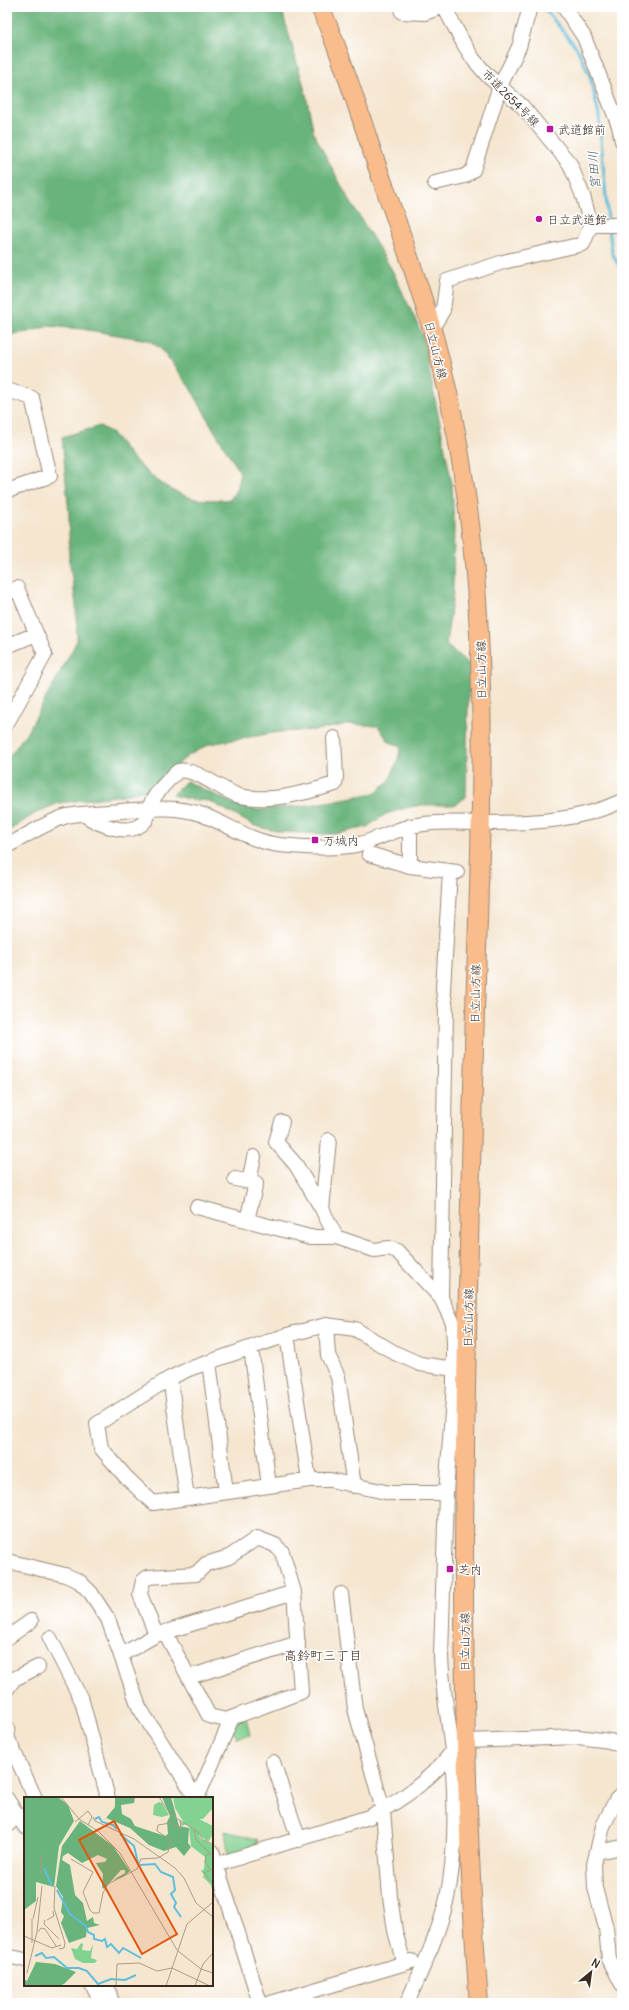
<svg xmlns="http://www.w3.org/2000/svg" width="629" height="2010" font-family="Delius,'Klee One',sans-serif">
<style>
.green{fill:#82d292;stroke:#5e7e58}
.forest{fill:#69b47c;stroke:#526f4d}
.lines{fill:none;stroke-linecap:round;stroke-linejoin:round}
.stream{stroke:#5ebedc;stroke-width:3}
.minor-casing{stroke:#988877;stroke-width:16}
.major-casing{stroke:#988877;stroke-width:20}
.minor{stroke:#fff;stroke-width:14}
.major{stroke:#fabc8b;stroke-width:18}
.poi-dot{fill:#b5179e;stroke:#fff;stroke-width:1.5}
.labels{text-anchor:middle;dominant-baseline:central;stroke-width:3;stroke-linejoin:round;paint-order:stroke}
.street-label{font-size:12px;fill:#3b2a1e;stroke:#fff}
.poi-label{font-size:12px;fill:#3b2a1e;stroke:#fff;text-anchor:start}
.water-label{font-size:13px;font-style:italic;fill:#475e60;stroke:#fff}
.neighbourhood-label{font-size:13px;fill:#3b2a1e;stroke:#fff}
.inset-river{fill:none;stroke:#5ebedc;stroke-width:2}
.inset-road{fill:none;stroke:#ab9b89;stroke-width:1}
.view{fill:#df570d;fill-opacity:0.15;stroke:#df570d;stroke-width:2}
.inset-edge{fill:none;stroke:#3b2a1e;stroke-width:2}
</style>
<rect width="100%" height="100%" fill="#fff"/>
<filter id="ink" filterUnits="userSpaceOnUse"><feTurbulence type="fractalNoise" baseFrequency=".025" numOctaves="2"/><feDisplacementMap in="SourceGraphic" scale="8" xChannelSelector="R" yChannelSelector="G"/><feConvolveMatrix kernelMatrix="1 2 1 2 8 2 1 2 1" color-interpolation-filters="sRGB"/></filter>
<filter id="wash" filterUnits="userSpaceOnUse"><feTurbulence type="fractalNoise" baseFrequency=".012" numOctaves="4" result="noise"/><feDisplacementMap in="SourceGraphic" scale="16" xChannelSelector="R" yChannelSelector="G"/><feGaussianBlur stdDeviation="0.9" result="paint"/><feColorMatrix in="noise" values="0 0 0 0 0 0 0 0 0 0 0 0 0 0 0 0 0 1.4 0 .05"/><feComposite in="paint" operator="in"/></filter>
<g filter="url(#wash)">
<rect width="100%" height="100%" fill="#f5e6d0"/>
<path class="green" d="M245 1713 250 1735 236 1738V1733L227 1730Z
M225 1831 257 1839 259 1846 229 1856Z"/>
<path class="forest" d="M7 7H281L306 94 314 134 347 196 392 270 422 334 452 484 454 527 453 594 446 645 469 664 466 797 454 805H421L406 808 386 814 367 827 336 834H321L280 832 255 826 209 801 189 799 172 795 186 781 236 805 257 810 310 805 375 793 389 781 398 760 401 746 389 742 378 726 349 724 317 730 279 732 210 744 189 755 147 790 123 795 59 803 36 813 7 832V760L29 729 77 641 76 605 69 557V515L62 437 100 426C118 436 117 440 130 455 146 473 168 492 193 498 204 501 218 499 230 500L236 490 240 472 215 432 191 389 160 348 148 340 82 329 49 326 28 332 7 335Z"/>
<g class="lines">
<path class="stream" d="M543 7 577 48 590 76 599 116 608 221
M609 228 612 253 622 272"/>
</g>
</g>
<g filter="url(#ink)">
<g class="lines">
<defs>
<path id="minor" d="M444 7 465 46 474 60 487 75 522 106 570 164 583 196 591 225H622
M564 7 584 37 619 126 622 141
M402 12 425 13 441 7
M435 183 465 176 473 170 500 86 519 47 530 7
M432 328 443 310 447 281 503 262 583 244 591 225
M7 390 32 398 50 476 7 491
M7 593 17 588 45 654 7 723
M7 646 36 634
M83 814C98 824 130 839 145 821 150 816 149 807 152 801 158 790 169 779 178 771 196 767 221 791 240 796 273 803 303 793 335 784L336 778 334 738
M7 846C26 836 46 822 67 816 80 813 95 813 108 812 140 810 172 804 203 815 229 825 252 842 280 845 304 847 337 850 360 844 382 838 401 826 424 824 445 821 466 823 487 823 533 823 579 821 622 801
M369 854 410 866 457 872
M410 866V826
M282 1122 276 1142 296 1165 322 1209
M329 1140 322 1209 336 1237
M235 1179 256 1183 247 1220
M249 1182 254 1157
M197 1207 310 1237H336L374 1250 388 1248 397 1251 441 1298
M326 1325 328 1355 338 1377 354 1486
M287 1335 309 1480
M251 1348 269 1486
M209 1362 226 1492
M170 1378 187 1498
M446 1493H390L330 1480H309L153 1503 125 1476 101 1448 97 1424 170 1378 189 1369 287 1335 326 1325 355 1329 395 1353 420 1364 462 1370
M7 1561 65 1575 79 1581 91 1593 108 1619 139 1707 196 1798
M341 1594 355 1709 383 1810 390 1897 395 1931 404 1964
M156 1635 140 1594 143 1581 148 1577 196 1574 206 1564 229 1557 257 1538 275 1545 282 1552 294 1592 301 1692 226 1720 209 1716 165 1632
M7 1638 31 1621
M50 1638 82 1701 108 1798
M121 1655 156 1635 294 1592
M189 1677 298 1643
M7 1689 14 1679 38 1667
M7 1729 8 1739 35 1798
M465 1741 578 1737 610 1741 622 1746
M273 1762 299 1840
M622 1794 616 1800 603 1826 594 1864 595 1888 606 1928 609 1959 622 1984
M197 1798 232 1718
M7 1799 25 1827
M7 1826 18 1814
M212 1851 260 2003
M597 1852 622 1847
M212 1866 369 1817C401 1801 430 1780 452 1752
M7 1956 25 1960
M92 1985 103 2003
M107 1985 112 2003
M271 2003 412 1961
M407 2003C422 1969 439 1934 447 1898 457 1851 455 1800 452 1752 449 1720 442 1688 441 1656L446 1493 454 1385V1343L453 1323 441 1298 446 1010 443 989 450 872"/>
<path id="major" d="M320 7C342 56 358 109 375 160 394 214 414 268 430 323 451 394 464 469 472 542 490 711 478 881 474 1049 466 1367 454 1686 479 2003"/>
</defs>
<use href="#minor" class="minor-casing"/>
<use href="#major" class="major-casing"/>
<use href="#minor" class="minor"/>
<use href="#major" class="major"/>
</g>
</g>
<g class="poi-dot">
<rect x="546" y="125" width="8" height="8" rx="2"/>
<circle cx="539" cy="219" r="4"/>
<rect x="311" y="836" width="8" height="8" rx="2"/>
<rect x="446" y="1565" width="8" height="8" rx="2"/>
</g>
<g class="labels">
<g class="street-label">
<text transform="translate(511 98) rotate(45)">市道2654号線</text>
<text transform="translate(436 350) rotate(76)">日立山方線</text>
<text transform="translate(481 670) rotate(-91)">日立山方線</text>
<text transform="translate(475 994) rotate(-89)">日立山方線</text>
<text transform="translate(468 1318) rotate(-89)">日立山方線</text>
<text transform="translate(464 1642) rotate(-90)">日立山方線</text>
</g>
<g class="poi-label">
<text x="558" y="129">武道館前</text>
<text x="547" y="219">日立武道館</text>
<text x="323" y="840">万城内</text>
<text x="458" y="1569">芝内</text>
</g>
<g class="water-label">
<text transform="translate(594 170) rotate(-95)">宮田川</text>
</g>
<g class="neighbourhood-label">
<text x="323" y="1655">高鈴町三丁目</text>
</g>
</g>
<g transform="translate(24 1797)">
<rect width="189" height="189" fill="#f5e6d0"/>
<path d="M149 0H189V11L179 22H175L189 29V37L184 45 162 27 158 29 156 25 160 26 151 11ZM135 5 138 6 145 18 138 20 129 18 130 8ZM165 30 173 35 177 42 189 48V98L187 88 179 80 180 78 177 74 180 72 181 60 167 49ZM57 146 59 147 58 153 66 154 69 147 67 161 73 163 71 166H59L51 162 47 151 53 152Z" fill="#82d292"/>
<path d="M0 0H34L44 8 50 24 35 49 30 90 12 85V104L0 113ZM91 0H111L110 6 97 8 98 17 107 22 111 29 141 39 144 37 143 25 146 19 138 0H147L155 29 165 31 164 46 167 50 160 59 152 50 140 54 125 48 106 31 82 21 91 10ZM56 24 89 49 106 74 99 80 89 83 101 76V73H97L80 92 78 90 79 77 72 66 81 65 83 62 74 58 58 66 44 56 39 59 38 63 46 68 51 98 59 106 63 124 69 120 70 126 76 128 63 131 62 140 45 146 37 126 40 119 37 115 39 100 32 89 38 49ZM12 165 31 167 52 175 40 187 34 189H0V182L3 184Z" fill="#69b47c"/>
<path class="inset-river" d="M71 22 75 20 78 25 89 28 93 32M96 37 110 49 114 66M116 68 131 67 137 75 149 80 151 93 147 97 152 106 150 110 157 120M20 71 28 89M33 93 46 117 62 129 64 135 70 138V142L78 144 81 142 83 150 87 147 95 156 99 151 117 161M11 159 18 156 22 161 30 160 43 171H55L63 174 74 187 87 182 101 183 112 178"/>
<path class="inset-road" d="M37 0 55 22 74 34 96 56 153 153M135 0 146 17 174 35 179 43 189 47M69 20 71 24 110 42 151 71 160 81 172 106 189 120M51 25 64 14 68 20 64 28M170 32 172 43 186 56M188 57 182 58 181 65 187 73 180 76 189 86M17 58V77M47 62 69 75 59 95 66 113 69 116H75L79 96 84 87 113 72 117 62 134 61 144 55 147 43 133 34 134 28 146 26 157 31 156 23M31 89 30 111 41 146 40 151 35 152M9 122 14 100M21 123 20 127 35 142M23 123 30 119 29 114M14 135 17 131 21 132 32 149M0 139 28 151 37 148M8 146V122M154 154 177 172 189 176M3 176 13 135 18 89M92 189 93 167 115 166 133 174 148 171 186 189M142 189 163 127 189 105M171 189 179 167 189 156"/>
<path class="view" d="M90 24 153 137 118 157 55 43Z"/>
<rect width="189" height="189" class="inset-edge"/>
</g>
<rect width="629" height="2010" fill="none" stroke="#fff" stroke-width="24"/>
<g transform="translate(591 1972) rotate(29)" stroke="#ffffff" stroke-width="3" paint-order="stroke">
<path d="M0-3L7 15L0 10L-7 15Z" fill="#3b2a1e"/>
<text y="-6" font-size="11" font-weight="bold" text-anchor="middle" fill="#3b2a1e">N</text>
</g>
</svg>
